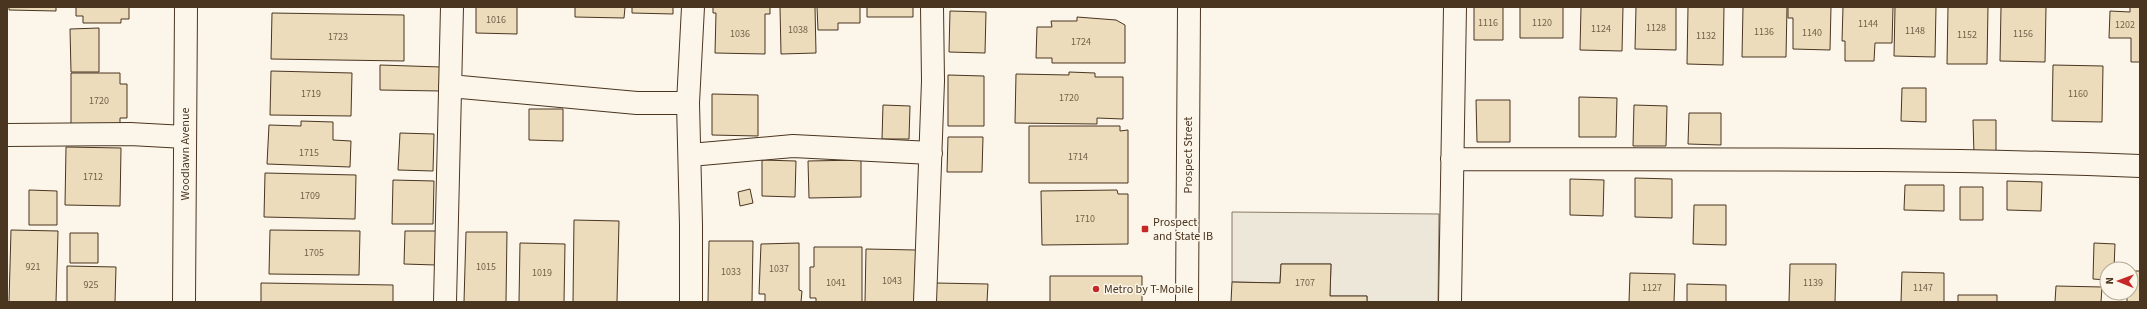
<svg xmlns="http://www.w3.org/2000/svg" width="2147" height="309" font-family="'Source Sans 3',sans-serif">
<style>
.parking{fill:#ede7d9;stroke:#887966}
.building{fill:#ecdcbc;stroke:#4a3520}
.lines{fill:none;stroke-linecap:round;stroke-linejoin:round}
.minor-casing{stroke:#4a3520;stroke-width:24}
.major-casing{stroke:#4a3520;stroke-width:24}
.minor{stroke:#fbf6e9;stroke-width:22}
.major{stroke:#fbf6e9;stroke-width:22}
.poi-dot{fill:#c62828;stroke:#fbf6e9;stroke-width:1.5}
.labels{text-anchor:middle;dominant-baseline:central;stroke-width:3;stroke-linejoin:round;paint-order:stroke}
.number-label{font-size:10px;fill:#725f47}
.street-label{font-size:12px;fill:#4a3520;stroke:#fbf6e9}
.poi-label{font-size:12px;fill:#4a3520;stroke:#fbf6e9;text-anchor:start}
</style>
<rect width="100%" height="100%" fill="#fbf6e9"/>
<path class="parking" d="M1232 212 1439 214 1438 302H1367V296H1330L1331 264H1281L1280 283 1232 282Z"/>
<path class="building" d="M9 7H56V11L9 10Z
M76 7H129V19H121V23H83V16H76Z
M476 7H517V34L476 33Z
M575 7H625L624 18 575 17Z
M632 7H673V14L632 13Z
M713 7H770V14H765V54L715 53 716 13H713Z
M780 7H815L816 53 781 54Z
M817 7H860V23H838V30H818Z
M867 7H913V17H867Z
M1474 7H1503V40H1474Z
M1520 7H1563V38H1520Z
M1581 7H1623L1622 51 1580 50Z
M1636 7H1676V50L1635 49Z
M1688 7H1724L1723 65 1687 64Z
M1743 7H1787L1786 57H1742Z
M1788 7H1831L1830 50 1793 49V18H1788Z
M1843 7H1893L1892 43H1875L1874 61H1845V41H1842Z
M1895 7H1936L1935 57 1894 56Z
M1948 7H1988L1987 64H1947Z
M2001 7H2046L2045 62 2000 61Z
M2130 7H2140V62H2131V38H2109L2110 11 2130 12Z
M950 11 986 12 985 53 949 52Z
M272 13 404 15V61L271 59Z
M1077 17 1116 20 1125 25V63H1052V58H1036L1037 27H1052L1051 21H1077Z
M99 28V72H71L70 29Z
M380 65 441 67V91L380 90Z
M2053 65 2103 66 2102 122 2052 121Z
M271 71 352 73 351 116 270 115Z
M1069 72 1095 73V77H1123V119L1097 118V124L1015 123 1016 74 1069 75Z
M71 73H120V84H127V118H120V127L71 126Z
M948 75 984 76V126H948Z
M1902 88H1926V122L1901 121Z
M712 94 758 95V136L712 135Z
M1579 97 1617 98 1616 137H1579Z
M1476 100H1510V142H1477Z
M883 105 910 106 909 139H882Z
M1634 105 1667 106 1666 146H1633Z
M529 109H563V141L529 140Z
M1689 113H1721V145L1688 144Z
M1973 120H1996V155H1974Z
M301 121 333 122V140L351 141 350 167 267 164 269 125 301 126Z
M1029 126H1120V131L1128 130V183H1029Z
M400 133 434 134 433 171 398 170Z
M948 137H983L982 172H947Z
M66 147 121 148 120 206 65 205Z
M762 160 796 161 795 197 762 196Z
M861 160V197L809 198 808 161Z
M265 173 356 175 355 219 264 217Z
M1635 178 1672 179V218L1635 217Z
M1570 179 1604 180 1603 216 1570 215Z
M393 180 434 181 433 224H392Z
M2007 181 2042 182 2041 211 2007 210Z
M1905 185H1944V211L1904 210Z
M1960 187H1983V220H1960Z
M750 189 753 203 740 206 738 192Z
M29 190 57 191V225H29Z
M1117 190 1118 194H1128V244L1042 245 1041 191Z
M1694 205H1726V245L1693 244Z
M574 220 619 221 617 302H573Z
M11 230 58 231 56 302H9Z
M270 230 360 231 359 275 269 274Z
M405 231H436V265L404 264Z
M466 232H507L506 302H464Z
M70 233H98V263H70Z
M709 241H753L752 302H708Z
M520 243 565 244 564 302H519Z
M799 243V290L802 291 801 302H765V294H759L761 244Z
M2094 243 2115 244 2114 269H2107V280L2093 279Z
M814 247H862V302H816V298H810V267H814Z
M866 249 916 250 914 302H865Z
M1281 264H1331L1330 296H1367V302H1231L1232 282 1280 283Z
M1790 264H1836L1835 302H1789Z
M67 266 116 267 115 302H67Z
M2131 271H2140V302H2127V293H2131Z
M1902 272 1944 273V302H1901Z
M1630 273 1675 274 1674 302H1629Z
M1050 276H1142V302H1050Z
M261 283 393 285V302H261Z
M936 283 988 284 987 302H936Z
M1687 284 1726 285V302H1687Z
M2056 286 2102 287 2101 302H2055Z
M1958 295H1997V302H1958Z"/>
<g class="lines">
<defs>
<path id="minor" d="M450 86 637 103H688
M7 135 130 134 185 137
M690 155 793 146 931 153
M1452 159C1681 160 1911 157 2140 166
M184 302 186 7
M445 302 452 7
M691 302V225L688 103 693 7
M925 302 933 81 932 7
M1450 302 1455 7"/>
<path id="major" d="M1187 302 1189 7"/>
</defs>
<use href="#minor" class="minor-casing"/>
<use href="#major" class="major-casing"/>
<use href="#minor" class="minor"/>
<use href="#major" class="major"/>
</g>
<g class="poi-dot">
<rect x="1141" y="225" width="8" height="8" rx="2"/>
<circle cx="1096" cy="289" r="4"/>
</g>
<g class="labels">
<g class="number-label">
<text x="496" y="20">1016</text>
<text x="1488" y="23">1116</text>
<text x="1542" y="23">1120</text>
<text x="1868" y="24">1144</text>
<text x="2125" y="25">1202</text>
<text x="1656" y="28">1128</text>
<text x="1601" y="29">1124</text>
<text x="798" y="30">1038</text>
<text x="1915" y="31">1148</text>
<text x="1764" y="32">1136</text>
<text x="1812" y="33">1140</text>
<text x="740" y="34">1036</text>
<text x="2023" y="34">1156</text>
<text x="1967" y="35">1152</text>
<text x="1706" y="36">1132</text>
<text x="338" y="37">1723</text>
<text x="1081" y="42">1724</text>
<text x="311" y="94">1719</text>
<text x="2078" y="94">1160</text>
<text x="1069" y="98">1720</text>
<text x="99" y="101">1720</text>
<text x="309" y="153">1715</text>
<text x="1078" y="157">1714</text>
<text x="93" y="177">1712</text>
<text x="310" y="196">1709</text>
<text x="1085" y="219">1710</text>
<text x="314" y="253">1705</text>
<text x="33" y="267">921</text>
<text x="486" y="267">1015</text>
<text x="779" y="269">1037</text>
<text x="731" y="272">1033</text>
<text x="542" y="273">1019</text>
<text x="892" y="281">1043</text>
<text x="836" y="283">1041</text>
<text x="1305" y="283">1707</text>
<text x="1813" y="283">1139</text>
<text x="91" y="285">925</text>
<text x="1652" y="288">1127</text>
<text x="1923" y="288">1147</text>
</g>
<g class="street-label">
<text transform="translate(185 154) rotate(-90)">Woodlawn Avenue</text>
<text transform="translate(1188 155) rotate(-90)">Prospect Street</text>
</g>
<g class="poi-label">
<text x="1153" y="222">Prospect<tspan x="1153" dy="14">and State IB</tspan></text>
<text x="1104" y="289">Metro by T-Mobile</text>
</g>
</g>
<rect width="2147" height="309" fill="none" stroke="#4a3520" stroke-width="16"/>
<g transform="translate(2119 281) rotate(271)"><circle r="19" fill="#fbf6e9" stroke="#b4a999"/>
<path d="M0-3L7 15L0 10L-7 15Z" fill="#c62828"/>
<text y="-6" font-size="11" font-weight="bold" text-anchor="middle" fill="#4a3520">N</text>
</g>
</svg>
